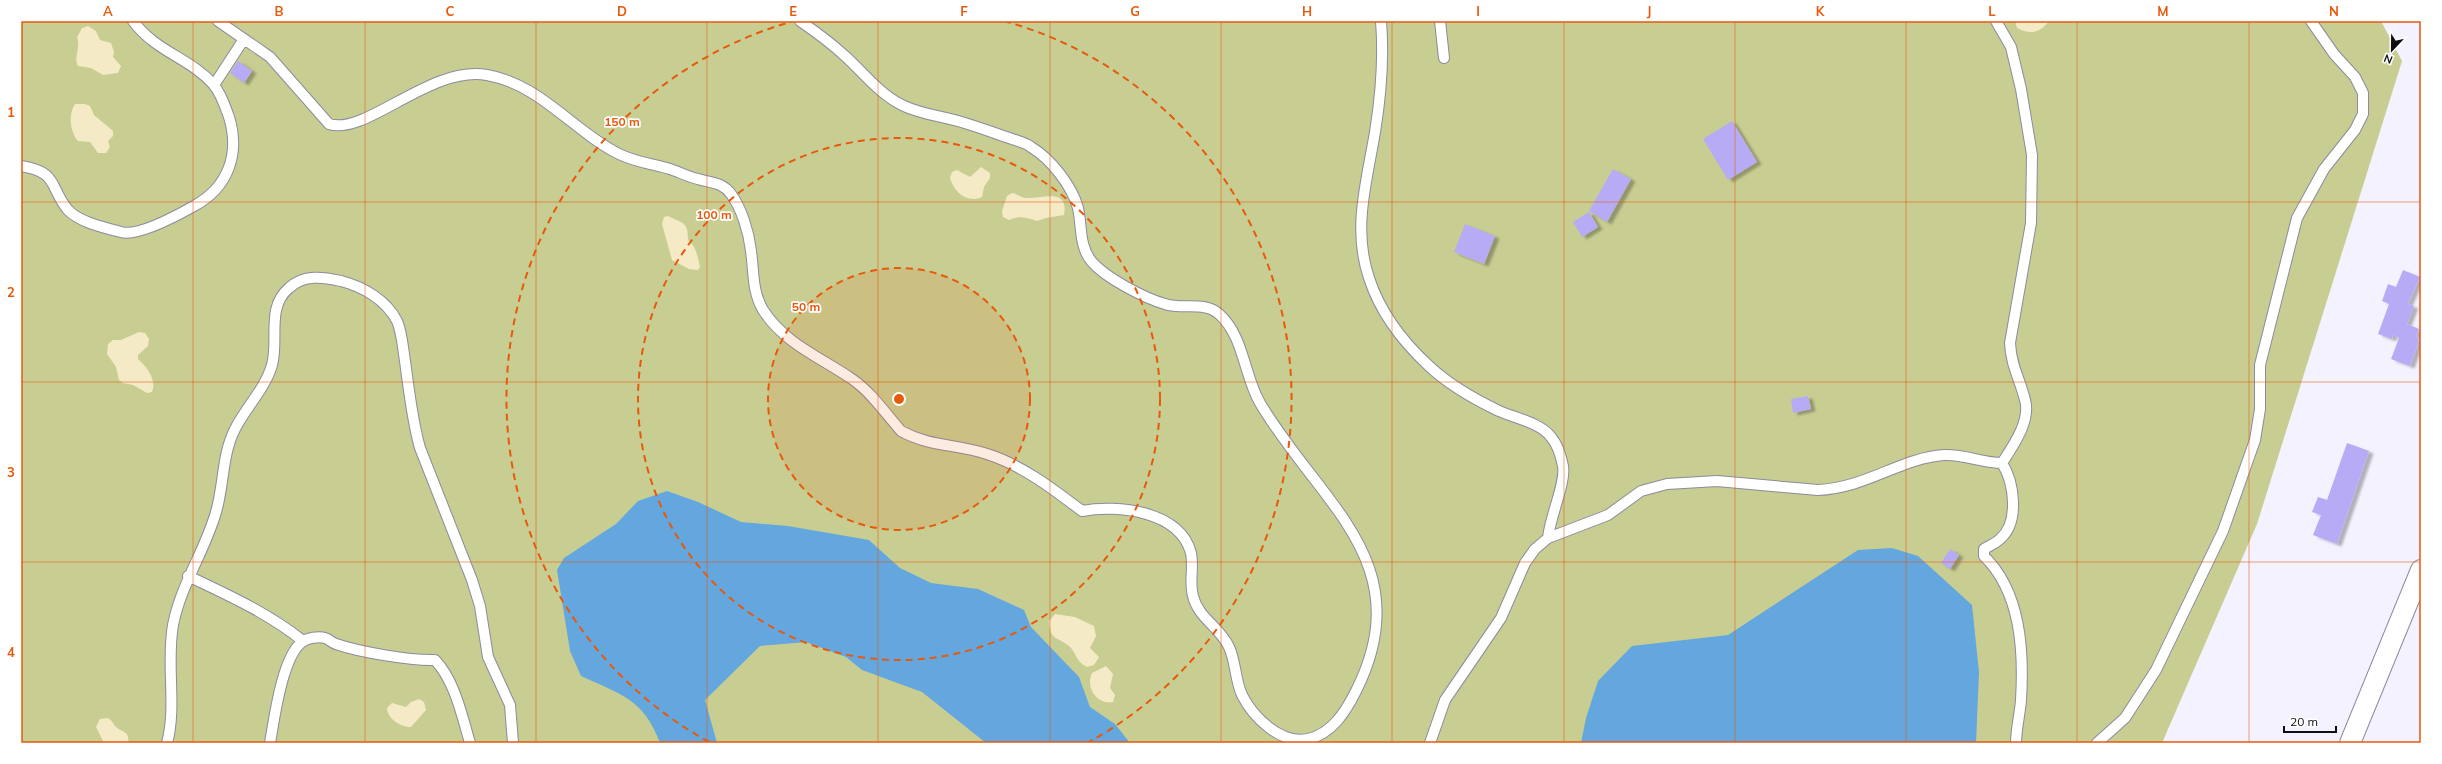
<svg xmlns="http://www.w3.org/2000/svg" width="2442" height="764" font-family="Mulish,sans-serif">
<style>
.green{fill:#c8cd92}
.sand{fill:#f4eac5}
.water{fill:#63a7de}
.building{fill:#b8abf6;filter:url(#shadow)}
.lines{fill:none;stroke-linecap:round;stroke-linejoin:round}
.lane-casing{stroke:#8d8b9d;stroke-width:12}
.street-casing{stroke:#8d8b9d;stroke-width:22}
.lane{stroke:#fff;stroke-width:10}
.street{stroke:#fff;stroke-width:20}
.grid{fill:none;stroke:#e8590c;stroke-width:1;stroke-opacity:0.55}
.ring{fill:none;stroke:#e8590c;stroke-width:2;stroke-dasharray:7 5}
.centre{fill:#e8590c;stroke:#fff;stroke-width:2}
.ring-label{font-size:12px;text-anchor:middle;font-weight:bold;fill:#e8590c;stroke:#fff;stroke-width:3.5;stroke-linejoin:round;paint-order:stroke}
.neatline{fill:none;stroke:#e8590c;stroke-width:1.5}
.grid-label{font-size:13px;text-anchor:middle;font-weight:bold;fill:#e8590c}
</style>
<defs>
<filter id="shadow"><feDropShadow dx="4.5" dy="2.5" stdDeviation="1" flood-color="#0004"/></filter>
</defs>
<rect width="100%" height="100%" fill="#f3f2fe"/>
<path class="green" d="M21 21H2381L2402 61 2257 524 2162 743H21Z"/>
<path class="sand" d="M2015 21H2049C2040 33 2030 35 2017 28Z
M88 26 96 31 100 40 111 43 114 52 113 57 121 66 118 73 103 75 91 68 78 66C73 56 81 50 77 37L82 28Z
M75 104H85L90 106 94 115 113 131V136L108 141 110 147 106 153H98L90 142 78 141C70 132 68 114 75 104Z
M981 167 990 173V178L984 187 982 197C967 204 954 192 950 178L952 172 957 170 970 177Z
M1012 193C1018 194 1021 198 1027 198 1042 199 1069 187 1064 215L1046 218 1037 221C1027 218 1020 215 1009 220L1003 217 1002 211 1007 196Z
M668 216C684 224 688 222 688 240 697 248 697 255 700 267L698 270 689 269 672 260 662 224 664 217Z
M139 332 145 333 149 339 148 346 138 355V359C147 367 157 380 152 392L147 393 133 385 123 383 119 380 116 367 107 354 108 344 113 340H121Z
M1055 614 1075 617 1094 626 1096 636 1090 648 1099 657 1094 665 1087 667C1075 661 1077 653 1069 646 1057 636 1050 641 1049 621Z
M1106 666 1113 674 1110 688 1115 695 1113 702C1097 705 1085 687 1092 673Z
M419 699 424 702 426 710 411 727C401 727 387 719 387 708L392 703 406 707 411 702Z
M107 718C113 720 112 723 116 727 123 733 130 731 128 743H104L96 727 100 719Z"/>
<path class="water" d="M667 491 698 502 741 522 788 526 869 540 900 568 931 583 978 589 1024 610 1031 627 1079 677 1090 707 1115 724 1130 743H986L922 692 862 670 846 657 806 642 760 646 705 700 717 743H660C644 699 620 694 581 676L570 651 557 570 564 558 616 524 638 501Z
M1892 548 1918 556 1972 605 1979 672 1976 743H1581L1586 718 1598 681 1632 646 1728 635 1858 550Z"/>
<path class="building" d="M238 61 252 71 244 83 230 73Z
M1732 121 1757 162 1728 180 1703 139Z
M1613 169 1631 179 1607 222 1589 211Z
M1589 212 1598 227 1582 237 1573 222Z
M1465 224 1495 236 1484 264 1454 252Z
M2403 270 2420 277 2408 304 2414 306 2407 324 2419 329 2416 337 2419 338 2417 347 2410 366 2391 359 2399 338 2393 335 2392 339 2378 334 2389 304 2382 301 2388 284 2396 287Z
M1808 396 1811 409 1793 413 1791 399Z
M2347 443 2369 451 2337 544 2313 535 2321 515 2312 512 2318 497 2327 500Z
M1950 549 1959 555 1950 569 1941 563Z"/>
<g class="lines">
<defs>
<path id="lane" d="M218 21 270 57 329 124C366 136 430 65 487 75 540 84 573 131 619 154 635 162 653 164 670 169 679 172 689 177 698 179 711 183 722 182 731 194 742 209 749 233 751 251 754 272 752 291 763 310 785 344 820 357 852 379 871 392 886 414 901 431 930 447 957 444 987 454 1022 465 1053 489 1082 511 1117 504 1180 511 1191 553 1194 567 1189 582 1193 596 1198 618 1220 627 1229 647 1236 662 1235 680 1242 695 1253 717 1281 745 1308 739 1332 734 1346 711 1356 691 1421 562 1318 502 1260 403 1244 376 1244 336 1219 314 1205 301 1182 310 1165 304 1144 298 1106 278 1092 262 1079 247 1082 226 1078 208 1072 186 1051 159 1031 147 1026 143 1018 141 1012 139 994 133 976 126 958 121 940 116 921 114 904 106 880 95 864 73 845 56 831 43 816 32 800 21
M1381 21C1384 58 1381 95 1375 132 1367 181 1352 228 1369 278 1380 312 1403 342 1429 366 1448 384 1476 400 1499 411 1515 418 1541 423 1551 437 1558 445 1561 456 1563 466 1566 483 1550 516 1548 538
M1440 21 1444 58
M1996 21 2011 47 2021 89 2032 155 2031 223 2010 343C2011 366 2020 379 2025 400 2031 421 2013 446 2002 463 2014 482 2020 522 2000 539 1996 543 1989 546 1984 549V556C2021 592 2024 651 2021 700 2020 714 2016 729 2016 743
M214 85 244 39
M21 166C59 172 49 187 68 210 79 222 105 228 121 232 138 237 178 215 194 206 229 187 240 153 229 117 225 106 221 93 213 84 190 58 156 52 133 21
M188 576C228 595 268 613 303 641
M167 743C177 706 166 664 173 625 181 584 205 551 216 512 224 485 222 454 235 429 246 407 265 389 272 365 279 340 266 307 289 288 304 274 323 277 341 281 364 287 386 300 397 321 402 332 403 349 405 361 409 390 412 420 420 448L472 580 480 606 488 657 510 705 513 743
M270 743C274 720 282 657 302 642 307 638 319 636 325 638 329 639 332 643 336 644 359 652 412 661 435 660 455 681 462 716 470 743
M1430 743 1445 700 1501 618 1525 563 1535 549 1548 538 1608 515 1641 491 1667 484 1717 481 1818 490C1866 488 1901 458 1944 455 1964 454 1983 463 2002 463
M2097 743 2125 718 2156 670 2223 531 2255 440 2260 409V365L2297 218 2324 169 2355 130 2363 114V93L2355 77 2334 54 2311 21"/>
<path id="street" d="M2350 743 2421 570"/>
</defs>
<use href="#lane" class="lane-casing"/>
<use href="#street" class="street-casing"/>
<use href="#lane" class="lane"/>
<use href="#street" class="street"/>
</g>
<path class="grid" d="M193 21V743M365 21V743M536 21V743M707 21V743M878 21V743M1050 21V743M1221 21V743M1392 21V743M1564 21V743M1735 21V743M1906 21V743M2077 21V743M2249 21V743M21 202H2421M21 382H2421M21 562H2421"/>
<circle cx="899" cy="399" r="131" fill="#e8590c" fill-opacity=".12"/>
<g class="ring">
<circle cx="899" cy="399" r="131"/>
<circle cx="899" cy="399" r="261"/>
<path d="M709 742A392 392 0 0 1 794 21M1004 21A392 392 0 0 1 1089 742"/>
</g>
<circle cx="899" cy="399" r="6" class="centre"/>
<g class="ring-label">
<text x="622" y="126">150 m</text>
<text x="714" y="219">100 m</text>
<text x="806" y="311">50 m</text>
</g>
<rect width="2442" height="764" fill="none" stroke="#ffffff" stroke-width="44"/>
<g transform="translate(2392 50) rotate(202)" stroke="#ffffff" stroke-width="3" paint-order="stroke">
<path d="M0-3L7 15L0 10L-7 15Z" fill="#0e0d13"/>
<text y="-6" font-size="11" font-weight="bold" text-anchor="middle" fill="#0e0d13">N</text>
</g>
<path d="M2284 726v6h52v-6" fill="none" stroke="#0e0d13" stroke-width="2"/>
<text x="2290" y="726" font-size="12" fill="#0e0d13" stroke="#ffffff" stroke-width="3" paint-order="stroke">20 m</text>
<rect x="22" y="22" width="2398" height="720" class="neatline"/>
<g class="grid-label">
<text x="108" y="16">A</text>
<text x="279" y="16">B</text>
<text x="450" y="16">C</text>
<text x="622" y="16">D</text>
<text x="793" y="16">E</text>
<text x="964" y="16">F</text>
<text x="1135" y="16">G</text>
<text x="1307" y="16">H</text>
<text x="1478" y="16">I</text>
<text x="1649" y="16">J</text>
<text x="1820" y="16">K</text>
<text x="1992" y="16">L</text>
<text x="2163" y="16">M</text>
<text x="2334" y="16">N</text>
<text x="11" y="117">1</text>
<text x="11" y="297">2</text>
<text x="11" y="477">3</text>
<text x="11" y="657">4</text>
</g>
</svg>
